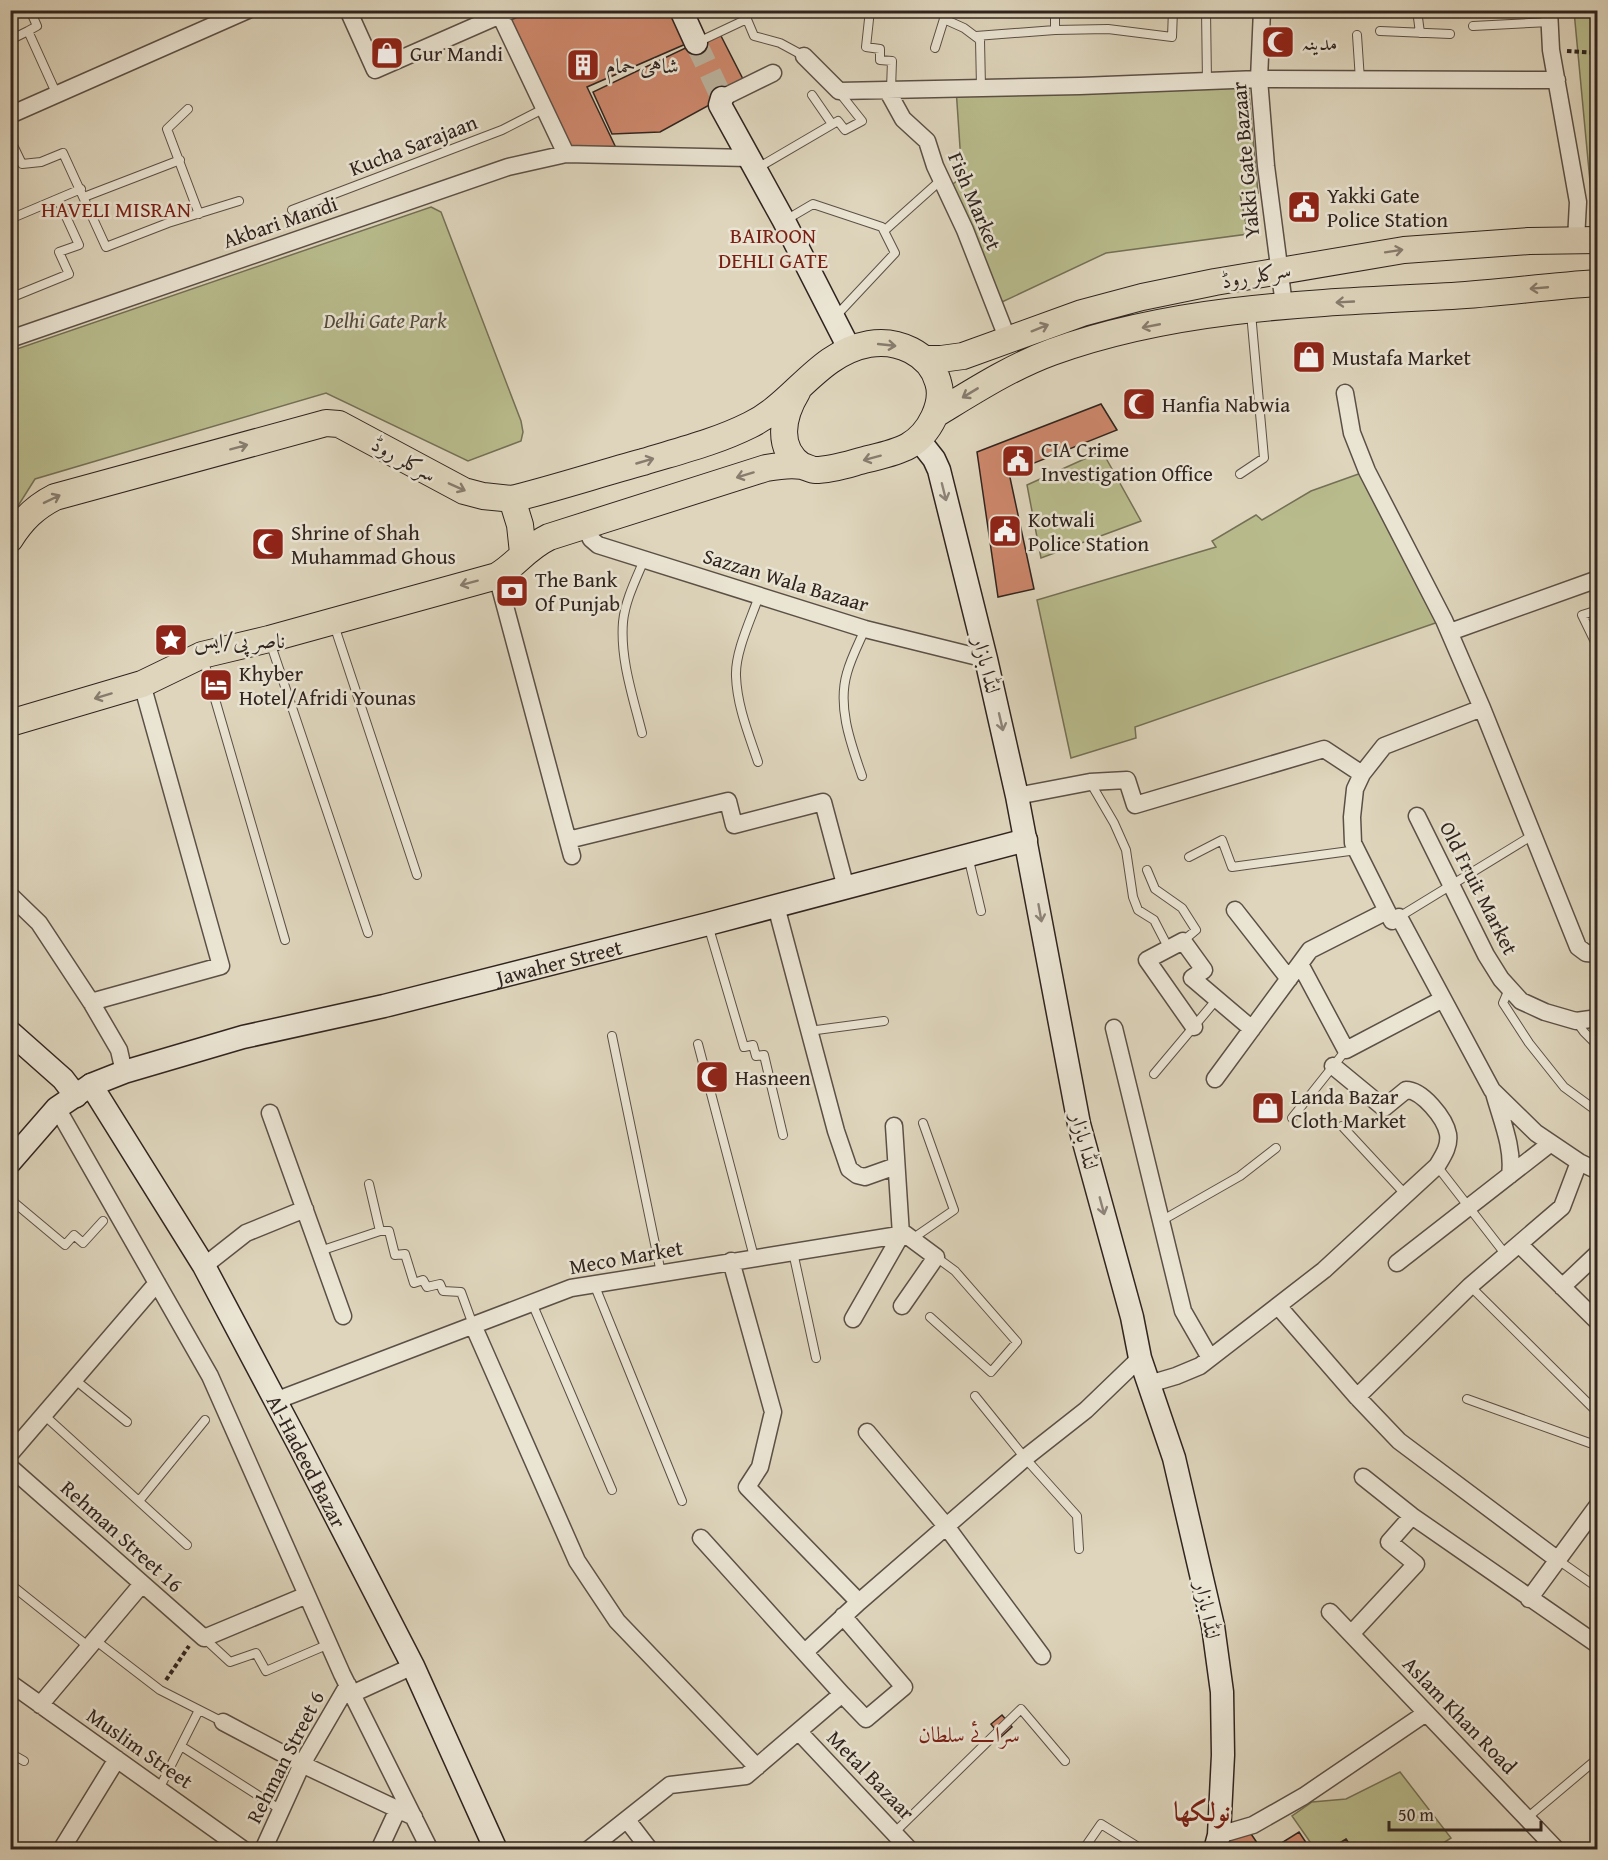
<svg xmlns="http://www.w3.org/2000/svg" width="1608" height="1860" font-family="'Gentium Book Plus',Amiri,serif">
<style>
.green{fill:#b8bb8c;stroke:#747056;stroke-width:1.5}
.building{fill:#cd876b;stroke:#30241f;stroke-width:1.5}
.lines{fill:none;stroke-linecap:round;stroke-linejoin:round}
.secondary-tunnel{stroke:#bbb29d;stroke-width:22;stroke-dasharray:22 11;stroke-linecap:butt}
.lane-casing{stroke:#5c5046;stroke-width:10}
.street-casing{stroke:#5c5046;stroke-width:19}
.secondary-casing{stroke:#30241f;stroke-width:25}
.primary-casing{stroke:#30241f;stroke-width:28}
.path{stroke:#30241f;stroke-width:4;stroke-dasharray:4.5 3;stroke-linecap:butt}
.lane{stroke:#eae4d3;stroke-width:8}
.street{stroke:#eae4d3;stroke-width:16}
.secondary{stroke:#eae4d3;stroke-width:22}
.primary{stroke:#ded5bc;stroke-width:26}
.oneway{stroke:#877c6e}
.oneway2{stroke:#8d8479}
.labels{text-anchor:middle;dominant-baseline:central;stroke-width:5;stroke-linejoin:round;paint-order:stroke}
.poi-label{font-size:21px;fill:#30241f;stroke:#eae4d3;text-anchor:start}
.street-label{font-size:21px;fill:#30241f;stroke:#eae4d3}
.park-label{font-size:21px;font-style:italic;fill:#524a3a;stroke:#eae4d3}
.neighbourhood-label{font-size:22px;fill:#7a1f14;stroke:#eae4d3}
.district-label{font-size:27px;font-weight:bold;fill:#7a1f14;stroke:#eae4d3}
</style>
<rect width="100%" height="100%" fill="#ded5bc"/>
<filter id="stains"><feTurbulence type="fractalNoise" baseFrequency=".00333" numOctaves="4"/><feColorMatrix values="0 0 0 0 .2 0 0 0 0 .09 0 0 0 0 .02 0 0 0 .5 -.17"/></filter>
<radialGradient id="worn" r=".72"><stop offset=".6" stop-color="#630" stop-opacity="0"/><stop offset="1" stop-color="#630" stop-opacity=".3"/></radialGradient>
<path class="green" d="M1574 11H1597V203H1592Z
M1248 83 1258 193 1240 194 1248 234 1106 253 1002 302 949 187 962 177 956 88Z
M431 207 441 212 521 421 523 432 521 441 468 461 326 393 35 479 11 517V351Z
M1102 451 1141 521 1041 558 1027 485Z
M1367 471 1444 620 1135 727 1136 738 1071 758 1037 600 1216 547 1212 541 1256 515 1262 520 1311 491Z
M1400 1772 1451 1838 1434 1849H1353L1346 1839 1329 1849H1315L1292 1816 1312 1802 1346 1799Z"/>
<path class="building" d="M524 10H674L688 43 587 87 617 150 569 149 506 18Z
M719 32 746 85 660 132 612 134 593 92Z
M1101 404 1117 430 1009 473 1034 589 998 597 977 452Z
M1002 1715 1012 1727 1001 1737 991 1724Z
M1247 1828 1262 1850H1227L1222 1842Z
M1299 1832 1309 1847 1304 1850H1288L1283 1842Z
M1346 1839 1353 1850H1329Z"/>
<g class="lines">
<path class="secondary-tunnel" d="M696 43 722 98"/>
<defs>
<path id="lane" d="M30 10 37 26 28 31 57 95
M743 10 754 36 780 43 804 56
M870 10 866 47 880 49V60L892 61 891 89
M942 10 944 19 964 28 980 40 981 87
M1055 10V30L1108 29 1172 37 1173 10
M1206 10 1207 82
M1417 10 1420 33
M1473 26 1550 22
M1380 31 1450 34
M1357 35 1360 80
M976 36 1055 30
M10 40 28 31
M696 43 747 19
M935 48 944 19
M812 95 832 124
M188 109 167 129 199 214
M10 139 22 164 41 162 63 153 106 247 168 223 239 201
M756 169 838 121 845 130 862 121 839 92
M84 197 180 160
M292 210 502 130 545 108
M10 219 81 189
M784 221 813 204 882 227 895 253 835 317
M884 231 941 180
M10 298 69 274 59 252 79 245 58 199
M1240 474 1264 458 1251 313
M1598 610 1582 615 1598 648
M334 625 417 875
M270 642 368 933
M203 658 285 940
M642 733C633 697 620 659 623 622 625 601 636 579 644 560
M758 762C749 735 737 706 736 676 735 652 751 619 759 596
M862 776C851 744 837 707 847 673 851 658 859 643 865 629
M1090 782 1114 823 1126 850 1133 897 1138 910 1154 920 1169 949
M968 856 981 911
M1189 857 1222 840 1232 867 1357 850
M1147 870 1155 889 1182 908 1196 930 1183 941
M1399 917 1533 835
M708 925 744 1047 753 1045 756 1056 764 1055 783 1135
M1509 989 1503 1003 1529 1043 1564 1087 1598 1112
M1576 1021 1584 1032 1598 1046
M809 1031 884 1021
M612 1036 661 1273
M698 1044 754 1257
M1154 1074 1217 999
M1292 1118 1346 1050
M1342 1126 1406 1195
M1437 1166 1506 1255
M369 1184 380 1231H389L395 1255 405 1254 414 1283 423 1280 427 1287 440 1284 443 1291 461 1292 473 1325
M10 1199 65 1245 74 1235 83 1243 103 1221
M1161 1221 1240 1176 1276 1148
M912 1239 954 1210 923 1123
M320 1251 380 1231
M793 1252 816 1358
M594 1284 682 1501
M1470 1286 1598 1413
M532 1303 612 1490
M930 1317 991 1372 1017 1342 955 1271 936 1257
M74 1379 127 1422
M975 1396 1025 1458 1077 1516 1079 1549
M1467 1399 1598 1446
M44 1415 187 1545
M139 1501 205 1420
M1558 1560 1598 1588
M10 1584 89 1647
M204 1638 230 1662 256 1653 266 1671 329 1644
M95 1640 160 1690 223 1722
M181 1746 281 1810
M10 1753 24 1761
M159 1789 199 1710
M1527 1818 1598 1758
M895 1832 1021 1709 1065 1761
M1083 1850 1101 1824 1143 1850"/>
<path id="street" d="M348 10 375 70 512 10
M1262 10 1259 79 1266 166 1284 305
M1549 10 1551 50 1578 202 1576 240
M500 15 566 154
M804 56 839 91 1080 86 1259 79 1557 80
M887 90 903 119 927 141 935 166 965 230 1008 340
M722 98 773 73
M10 115 248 10
M10 339 508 167 566 154 749 158
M1345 393 1352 433 1367 471 1444 620 1482 708 1578 947 1586 953 1598 954
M584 525 591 539 598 545 865 629 986 659
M497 576 572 856
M1450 632 1598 579
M1482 708 1384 746 1362 774 1355 789 1352 817 1353 843 1392 921 1399 917 1492 1090 1536 1133 1579 1162 1598 1171
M1017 796 1090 782 1127 780 1135 805 1324 749 1362 774
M1417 816 1486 955 1501 979 1521 1001 1545 1012 1576 1021 1598 1018
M568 840 728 801 734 825 823 802 846 888
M10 895 39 923 91 1002 119 1050 124 1072
M776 906 836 1131 849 1169 857 1175 865 1177 896 1166
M1235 910 1289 979
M1300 964 1346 1050 1443 999
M91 1002 221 966 142 684
M1194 1027 1147 960 1183 941 1204 970 1192 978 1252 1029
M1114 1028 1183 1311 1210 1358
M1215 1079 1310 950 1387 911
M1494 1093C1501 1119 1514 1148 1510 1175
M57 1108 210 1376 342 1674 430 1850
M270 1113 343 1316
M1519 1244 1598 1322
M731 1261 773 1412 760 1467 747 1487 859 1602 805 1652
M1397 1263 1551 1143
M204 1266 246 1233 305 1209
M1562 1287 1598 1253
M1278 1306 1357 1397 1399 1441 1558 1560
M853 1319 901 1235 894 1126
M473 1325 577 1561 617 1621 757 1767
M1149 1384 1176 1376 1200 1366 1324 1270 1437 1166C1443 1156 1450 1146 1448 1134 1445 1118 1422 1090 1406 1090L1384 1108 1333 1066
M1357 1397 1470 1286 1562 1207 1579 1162
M275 1401 571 1288 905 1234 936 1257 902 1306
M867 1432 946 1526 1042 1656
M10 1454 157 1283
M10 1467 204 1638 307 1595
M1363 1477 1412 1516 1598 1645
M701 1538 842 1694
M1529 1599 1598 1505
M859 1602 1025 1458 1086 1410 1140 1358
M1330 1612 1557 1850
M1351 1634 1416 1564 1389 1542 1412 1516
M10 1683 244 1850
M352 1694 413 1666
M40 1705 142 1584
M223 1722 310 1768 414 1817
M799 1732 910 1850
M627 1820 650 1850
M1219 1835 1253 1825 1304 1796 1426 1713
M61 1850 117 1759
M263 1850 302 1764 348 1685
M379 1850 398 1809
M588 1850 670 1785 746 1776 842 1694 866 1719 904 1687 843 1616"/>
<g id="secondary">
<path d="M681 10 696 43"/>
<path d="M722 98 720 105 784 221 850 350"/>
<path d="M919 440 934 459 939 470 986 659 1017 796 1079 1124 1132 1317 1140 1358 1174 1458 1213 1626 1222 1692 1223 1755 1219 1835 1215 1850"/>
<path d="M10 1032 63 1079 76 1096"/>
<path id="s1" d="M91 1085 204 1266 300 1447 413 1666 496 1850"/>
<path id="s2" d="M10 1162 57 1108 91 1085 124 1072 243 1037 384 1006 708 924 1026 840"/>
</g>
<path id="primary" d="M924 359H941L963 356 1082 313 1142 297 1215 282 1404 250 1529 241 1598 240
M797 392C783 415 775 448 802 466
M936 414C974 391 1011 367 1052 352 1179 306 1319 303 1452 296 1501 293 1549 286 1598 283
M512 499 520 525 523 553
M10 539C22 520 35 507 55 497L326 423 339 424 464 491 483 496 512 499C556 488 599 474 643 462 679 451 716 442 750 425 794 404 818 353 869 344 897 339 930 353 938 382 942 394 939 406 934 417 919 449 896 452 864 460 849 464 832 470 815 470 811 470 807 467 802 466 791 464 777 466 766 468L549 537C526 548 517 564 497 576L269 639 202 655 142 684 10 723"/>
</defs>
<use href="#lane" class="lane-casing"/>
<use href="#street" class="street-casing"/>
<use href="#secondary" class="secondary-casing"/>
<use href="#primary" class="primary-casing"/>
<path class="path" d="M1567 51 1598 53
M166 1680 189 1646"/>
<use href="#lane" class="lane"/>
<use href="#street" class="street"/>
<use href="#secondary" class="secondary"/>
<use href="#primary" class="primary"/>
</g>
<defs><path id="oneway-shaft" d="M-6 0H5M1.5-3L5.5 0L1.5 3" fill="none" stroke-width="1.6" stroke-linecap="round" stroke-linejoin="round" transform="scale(1.5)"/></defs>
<g class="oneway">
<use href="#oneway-shaft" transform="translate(1394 251) rotate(-9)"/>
<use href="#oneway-shaft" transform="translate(1539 288) rotate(175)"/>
<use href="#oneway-shaft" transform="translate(1345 302) rotate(177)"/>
<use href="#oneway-shaft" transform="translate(1151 326) rotate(169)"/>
<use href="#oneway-shaft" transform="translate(1040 328) rotate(-22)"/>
<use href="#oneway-shaft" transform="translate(887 345) rotate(6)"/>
<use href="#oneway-shaft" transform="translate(970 393) rotate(149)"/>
<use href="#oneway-shaft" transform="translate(239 447) rotate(-15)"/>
<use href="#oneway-shaft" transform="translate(872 458) rotate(165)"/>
<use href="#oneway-shaft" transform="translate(645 461) rotate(-16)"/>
<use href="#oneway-shaft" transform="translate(745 475) rotate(163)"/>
<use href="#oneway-shaft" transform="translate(457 487) rotate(24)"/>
<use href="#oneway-shaft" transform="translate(52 499) rotate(-26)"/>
<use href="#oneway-shaft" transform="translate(469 583) rotate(165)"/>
<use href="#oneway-shaft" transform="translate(103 696) rotate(163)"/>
</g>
<g class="oneway2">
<use href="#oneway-shaft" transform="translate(944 492) rotate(76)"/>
<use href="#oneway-shaft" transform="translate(1001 722) rotate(77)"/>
<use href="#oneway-shaft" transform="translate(1040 913) rotate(80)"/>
<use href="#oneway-shaft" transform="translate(1102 1206) rotate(75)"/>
</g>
<defs>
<symbol id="mosque-square" viewBox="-11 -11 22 22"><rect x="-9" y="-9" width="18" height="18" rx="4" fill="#8f2418" stroke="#eae4d3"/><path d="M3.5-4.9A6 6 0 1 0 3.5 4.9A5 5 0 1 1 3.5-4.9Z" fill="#fff"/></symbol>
<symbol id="shop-square" viewBox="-11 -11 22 22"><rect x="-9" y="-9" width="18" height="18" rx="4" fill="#8f2418" stroke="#eae4d3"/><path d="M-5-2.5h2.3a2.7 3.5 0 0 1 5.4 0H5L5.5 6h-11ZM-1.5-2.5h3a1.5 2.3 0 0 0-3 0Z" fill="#fff"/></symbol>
<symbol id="building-square" viewBox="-11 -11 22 22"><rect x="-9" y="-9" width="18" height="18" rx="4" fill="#8f2418" stroke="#eae4d3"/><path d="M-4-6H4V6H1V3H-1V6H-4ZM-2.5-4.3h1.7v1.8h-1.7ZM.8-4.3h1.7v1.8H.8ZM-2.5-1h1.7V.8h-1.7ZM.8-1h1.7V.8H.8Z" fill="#fff"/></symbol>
<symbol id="civic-square" viewBox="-11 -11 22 22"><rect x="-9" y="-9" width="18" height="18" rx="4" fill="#8f2418" stroke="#eae4d3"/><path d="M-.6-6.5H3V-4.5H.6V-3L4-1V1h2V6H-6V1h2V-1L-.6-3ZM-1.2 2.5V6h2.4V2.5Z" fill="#fff"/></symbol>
<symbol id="bank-square" viewBox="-11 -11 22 22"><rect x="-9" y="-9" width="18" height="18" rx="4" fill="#8f2418" stroke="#eae4d3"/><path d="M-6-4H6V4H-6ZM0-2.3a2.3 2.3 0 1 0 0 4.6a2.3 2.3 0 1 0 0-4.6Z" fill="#fff"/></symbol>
<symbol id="sight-square" viewBox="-11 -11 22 22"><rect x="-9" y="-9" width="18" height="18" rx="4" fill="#8f2418" stroke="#eae4d3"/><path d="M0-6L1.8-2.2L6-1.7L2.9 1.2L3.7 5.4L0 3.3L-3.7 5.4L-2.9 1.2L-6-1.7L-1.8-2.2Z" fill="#fff"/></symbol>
<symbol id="hotel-square" viewBox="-11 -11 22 22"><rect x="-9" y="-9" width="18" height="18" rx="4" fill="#8f2418" stroke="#eae4d3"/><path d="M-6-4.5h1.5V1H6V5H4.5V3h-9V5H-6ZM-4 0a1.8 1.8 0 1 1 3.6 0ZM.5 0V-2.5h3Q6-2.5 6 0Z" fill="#fff"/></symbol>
</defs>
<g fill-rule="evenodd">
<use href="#mosque-square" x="1259" y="23" width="38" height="38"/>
<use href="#shop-square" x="368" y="34" width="38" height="38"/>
<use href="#building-square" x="564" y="46" width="38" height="38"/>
<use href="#civic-square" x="1285" y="188" width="38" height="38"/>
<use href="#shop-square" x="1290" y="338" width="38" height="38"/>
<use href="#mosque-square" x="1120" y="385" width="38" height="38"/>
<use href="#civic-square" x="999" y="442" width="38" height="38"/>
<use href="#civic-square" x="986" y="512" width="38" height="38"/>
<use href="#mosque-square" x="249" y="525" width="38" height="38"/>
<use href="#bank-square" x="493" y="572" width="38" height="38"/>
<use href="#sight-square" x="152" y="621" width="38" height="38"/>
<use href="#hotel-square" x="197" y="666" width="38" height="38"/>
<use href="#mosque-square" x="693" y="1058" width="38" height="38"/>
<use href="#shop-square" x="1249" y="1089" width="38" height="38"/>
</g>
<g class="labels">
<g class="poi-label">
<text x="1301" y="42">مدینہ</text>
<text x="410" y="53">Gur Mandi</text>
<text x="606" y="65">شاہی حمام</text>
<text x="1327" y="195">Yakki Gate<tspan x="1327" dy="24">Police Station</tspan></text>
<text x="1332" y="357">Mustafa Market</text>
<text x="1162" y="404">Hanfia Nabwia</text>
<text x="1041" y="449">CIA Crime<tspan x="1041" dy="24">Investigation Office</tspan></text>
<text x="1028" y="519">Kotwali<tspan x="1028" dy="24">Police Station</tspan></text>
<text x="291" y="532">Shrine of Shah<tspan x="291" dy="24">Muhammad Ghous</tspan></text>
<text x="535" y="579">The Bank<tspan x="535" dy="24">Of Punjab</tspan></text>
<text x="194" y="640">ناصر پی/ایس</text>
<text x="239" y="673">Khyber<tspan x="239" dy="24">Hotel/Afridi Younas</tspan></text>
<text x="735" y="1077">Hasneen</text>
<text x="1291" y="1096">Landa Bazar<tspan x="1291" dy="24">Cloth Market</tspan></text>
</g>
<g class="street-label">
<text transform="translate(413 145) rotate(-21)">Kucha Sarajaan</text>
<text transform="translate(1245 160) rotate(-95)">Yakki Gate Bazaar</text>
<text transform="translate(975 201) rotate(67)">Fish Market</text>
<text transform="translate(280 222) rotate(-19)">Akbari Mandi</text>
<text transform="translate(1256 275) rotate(-10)">سرکلر روڈ</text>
<text transform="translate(404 459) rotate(29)">سرکلر روڈ</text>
<text transform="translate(786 580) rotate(17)">Sazzan Wala Bazaar</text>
<text transform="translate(987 665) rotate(76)">لنڈا بازار</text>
<text transform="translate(1479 888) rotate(63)">Old Fruit Market</text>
<text stroke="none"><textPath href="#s2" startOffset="597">Jawaher Street</textPath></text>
<text transform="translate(1085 1141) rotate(76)">لنڈا بازار</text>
<text transform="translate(626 1257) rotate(-10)">Meco Market</text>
<text stroke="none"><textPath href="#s1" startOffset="434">Al-Hadeed Bazar</textPath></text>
<text transform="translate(122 1536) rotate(42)">Rehman Street 16</text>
<text transform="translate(1208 1610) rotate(79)">لنڈا بازار</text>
<text transform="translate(1460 1715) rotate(46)">Aslam Khan Road</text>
<text transform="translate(140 1748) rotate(35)">Muslim Street</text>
<text transform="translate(285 1757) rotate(-63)">Rehman Street 6</text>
<text transform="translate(871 1775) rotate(46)">Metal Bazaar</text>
</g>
<g class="park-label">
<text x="385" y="320">Delhi Gate Park</text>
</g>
<g class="neighbourhood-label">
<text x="116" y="209">HAVELI MISRAN</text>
<text x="773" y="235">BAIROON<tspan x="773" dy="25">DEHLI GATE</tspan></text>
<text x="969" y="1734">سرائے سلطان</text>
</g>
<g class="district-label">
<text x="1202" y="1811">نولکھا</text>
</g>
</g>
<rect width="1608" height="1860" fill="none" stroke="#ded5bc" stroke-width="36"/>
<rect x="12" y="12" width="1584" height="1836" fill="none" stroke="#30241f" stroke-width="3"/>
<rect x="18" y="18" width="1572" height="1824" fill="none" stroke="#30241f" stroke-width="1.5"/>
<path d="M1389 1821v9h152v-9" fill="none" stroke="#30241f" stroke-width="3"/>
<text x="1398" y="1821" font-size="18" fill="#30241f" stroke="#eae4d3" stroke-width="4.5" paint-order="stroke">50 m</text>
<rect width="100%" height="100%" filter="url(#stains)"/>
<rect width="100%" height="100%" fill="url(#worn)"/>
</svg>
